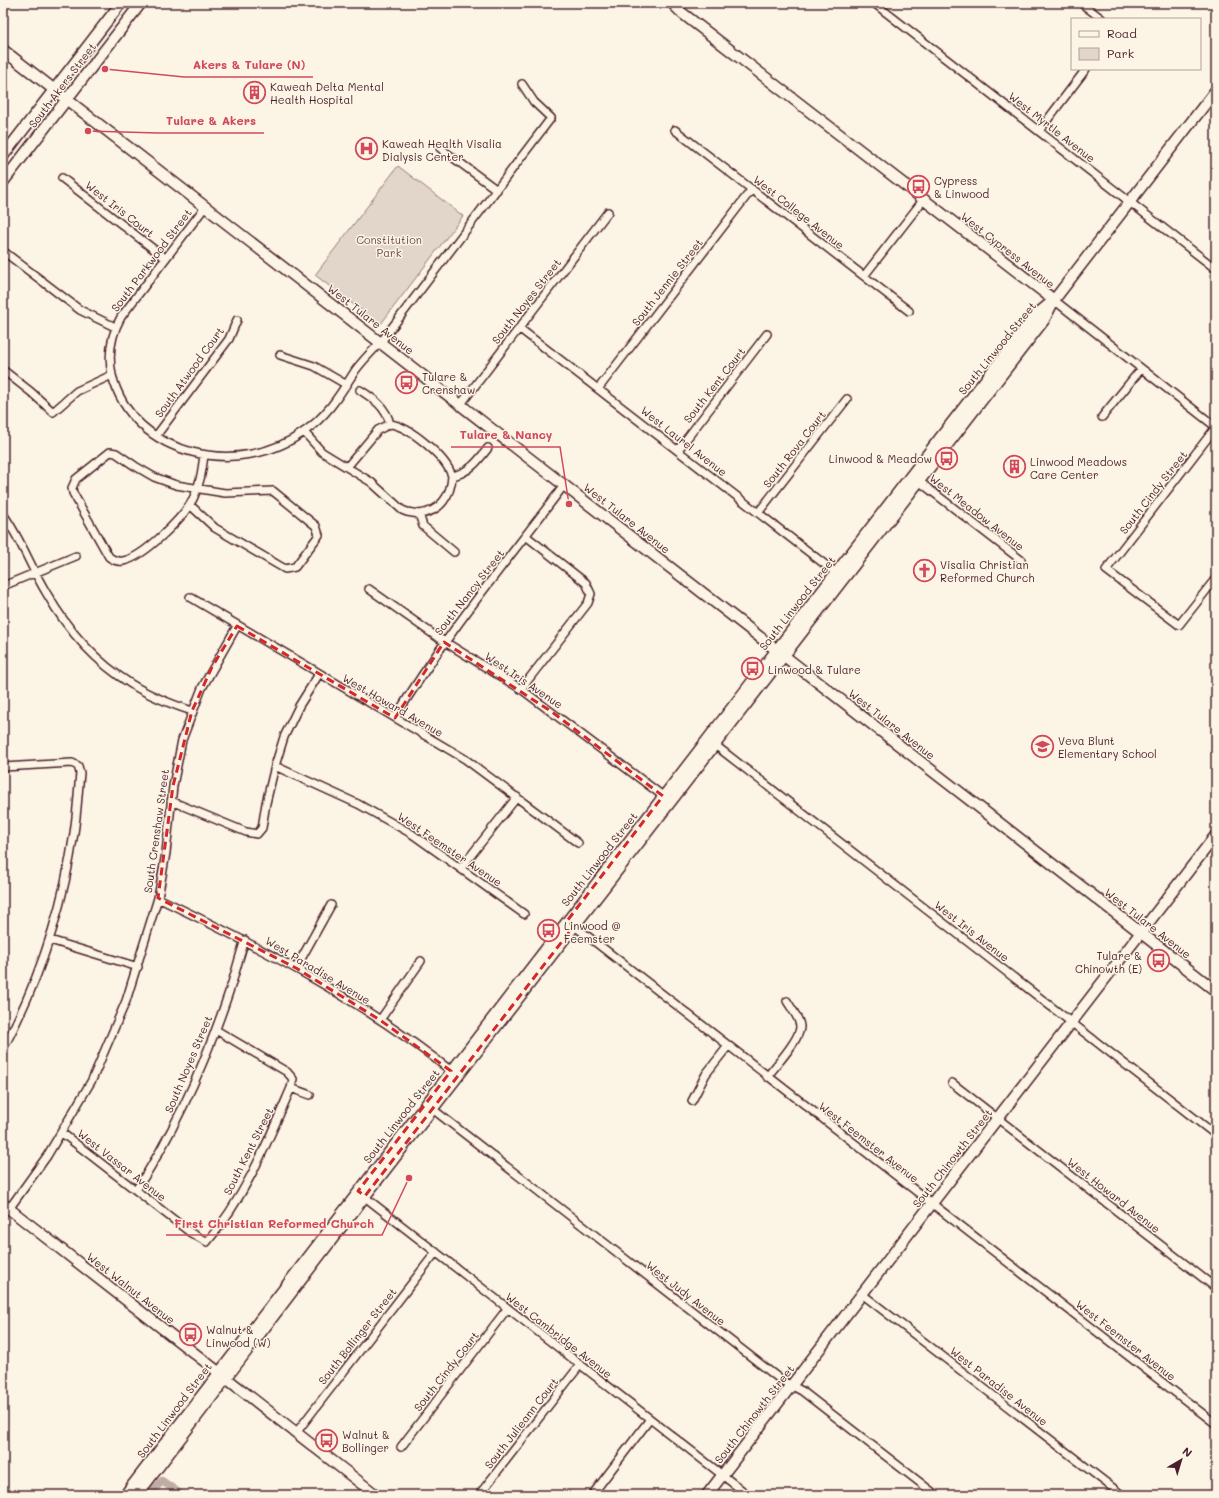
<svg xmlns="http://www.w3.org/2000/svg" width="1219" height="1498" font-family="Mali,sans-serif">
<style>
.green{fill:#e2d5ca;stroke:#967a7a}
.lines{fill:none;stroke-linecap:round;stroke-linejoin:round}
.canal{stroke:#c0aca5;stroke-width:8}
.street-casing{stroke:#4a1f2b;stroke-width:10}
.secondary-casing{stroke:#4a1f2b;stroke-width:13}
.street{stroke:#fcf5e5;stroke-width:7}
.secondary{stroke:#fcf5e5;stroke-width:10}
.marked{fill:none;stroke:#d62828;stroke-width:3;stroke-dasharray:8 5;stroke-linejoin:round}
.labels{text-anchor:middle;dominant-baseline:central;stroke-width:3;stroke-linejoin:round;paint-order:stroke}
.street-label{font-size:11px;fill:#4a1f2b;stroke:#fcf5e5}
.poi-label{font-size:11px;fill:#4a1f2b;stroke:#fcf5e5;text-anchor:start}
.park-label{font-size:11px;fill:#704c53;stroke:#fcf5e5}
.leader{fill:none;stroke:#d1495b;stroke-width:1.5}
.callout-dot{fill:#d1495b;stroke:#fcf5e5;stroke-width:1.5}
.callout-label{font-size:12px;text-anchor:middle;font-weight:bold;fill:#d1495b;stroke:#fcf5e5;stroke-width:3;stroke-linejoin:round;paint-order:stroke}
</style>
<rect width="100%" height="100%" fill="#fcf5e5"/>
<filter id="ink" filterUnits="userSpaceOnUse"><feTurbulence type="fractalNoise" baseFrequency=".025" numOctaves="2"/><feDisplacementMap in="SourceGraphic" scale="8" xChannelSelector="R" yChannelSelector="G"/><feConvolveMatrix kernelMatrix="1 2 1 2 8 2 1 2 1" color-interpolation-filters="sRGB"/></filter>
<g filter="url(#ink)">
<path class="green" d="M398 166 463 216 380 325 315 275Z"/>
<g class="lines">
<path class="canal" d="M149 1495 162 1481 182 1495"/>
<defs>
<path id="street" d="M874 3 1216 269
M1081 3 1102 19
M675 130 909 311
M1039 131 1086 69
M440 148 497 190
M62 178 165 258
M3 251 80 310 115 327
M864 276 924 199
M1054 300 1216 427
M519 328 836 573
M280 355 314 366 347 385
M3 370 31 392 53 412 77 391 112 375C108 355 111 335 121 317L205 207
M112 375C133 458 241 479 305 431 328 415 340 394 355 371 362 361 372 351 381 342L551 118 534 102 522 84
M598 389 752 189
M360 390C374 399 386 407 390 424 409 426 446 457 452 476
M461 404 608 212
M1102 417 1141 369
M1216 427 1106 570 1179 625 1216 578
M304 432 322 452 371 482 402 510 407 512 419 514 423 526 454 552
M156 436 229 339 237 320
M678 450 767 334
M347 467 378 430 390 424
M920 482 1021 560
M190 505 215 528 285 569 295 567 319 535 316 526 273 491 225 493 176 485 154 477 135 466 116 453 110 452 76 479 72 488 73 493 109 557C113 560 117 562 123 561 143 558 184 517 193 499 200 485 202 471 204 455
M758 513 847 399
M3 514C21 539 31 568 47 594 67 629 96 662 131 684 150 696 171 704 192 711
M419 514C440 512 451 496 452 476 469 473 478 461 488 448
M3 586 76 556
M369 589 437 637 521 689 663 796
M190 597 465 759 578 843
M521 689 588 603 591 594 586 583 526 536
M395 718C445 635 507 561 565 484
M715 745 1216 1135
M275 766 358 804 412 834 524 914
M3 767 72 763 78 766 80 773C78 793 77 814 74 833 63 909 39 981 3 1049
M171 801 246 832 257 834 262 828 266 803 275 766 284 737 299 706 319 674
M461 868 517 797
M158 898C262 948 365 1002 455 1074
M572 924 1216 1424
M50 940 138 967
M296 968 331 905
M380 1020 421 961
M216 1030 287 1072 293 1079 291 1088 310 1095
M767 1077C775 1066 801 1039 800 1026 799 1017 791 1008 787 1001
M952 1083 1216 1288
M692 1101 706 1074 728 1046
M430 1107 781 1380 802 1391 936 1495
M62 1133 191 1233 207 1242C245 1198 268 1141 291 1088
M136 1190C176 1130 206 1061 229 992 235 975 239 957 245 940
M361 1194 748 1495
M9 1209 47 1156 92 1080 126 1001 158 898 166 853 173 786 182 740 202 688 237 626
M862 1294 1122 1495
M296 1433 436 1252
M401 1447 507 1309
M479 1495 580 1365
M592 1495 650 1419"/>
<path id="secondary" d="M672 3 682 13 1054 300
M3 50 1216 991
M3 156 121 3
M3 182 141 3
M3 1204 376 1495
M125 1495 940 438 1036 315 1054 300 1216 90
M137 1495 365 1196 1044 320 1052 304
M707 1495 1216 835"/>
</defs>
<use href="#street" class="street-casing"/>
<use href="#secondary" class="secondary-casing"/>
<use href="#street" class="street"/>
<use href="#secondary" class="secondary"/>
</g>
</g>
<path class="marked" d="M237 626 395 718 444 642 552 712 663 796 567 921 574 926 365 1196 358 1191 451 1071 380 1020 296 968 158 898 173 786 192 711 212 667Z"/>
<defs>
<symbol id="building-ring" viewBox="-11 -11 22 22"><circle r="9.5" fill="#fcf5e5" stroke="#d1495b" stroke-width="1.5"/><path d="M-4-6H4V6H1V3H-1V6H-4ZM-2.5-4.3h1.7v1.8h-1.7ZM.8-4.3h1.7v1.8H.8ZM-2.5-1h1.7V.8h-1.7ZM.8-1h1.7V.8H.8Z" fill="#d1495b"/></symbol>
<symbol id="hospital-ring" viewBox="-11 -11 22 22"><circle r="9.5" fill="#fcf5e5" stroke="#d1495b" stroke-width="1.5"/><path d="M-5-5h3v3.5h4V-5h3V5h-3V1.5h-4V5h-3Z" fill="#d1495b"/></symbol>
<symbol id="bus-ring" viewBox="-11 -11 22 22"><circle r="9.5" fill="#fcf5e5" stroke="#d1495b" stroke-width="1.5"/><path d="M-5-6H5V4H4V6H2V4H-2V6H-4V4H-5ZM-3.5-4V0h7V-4ZM-3.5 1.2v1.5H-2V1.2ZM2 1.2v1.5H3.5V1.2Z" fill="#d1495b"/></symbol>
<symbol id="church-ring" viewBox="-11 -11 22 22"><circle r="9.5" fill="#fcf5e5" stroke="#d1495b" stroke-width="1.5"/><path d="M-1.2-6h2.4v3.5h3.3v2.4h-3.3V6h-2.4V-.1h-3.3v-2.4h3.3Z" fill="#d1495b"/></symbol>
<symbol id="school-ring" viewBox="-11 -11 22 22"><circle r="9.5" fill="#fcf5e5" stroke="#d1495b" stroke-width="1.5"/><path d="M0-5L7-2L0 1L-7-2ZM-4 1L0 2.5L4 1V4Q0 6-4 4Z" fill="#d1495b"/></symbol>
</defs>
<g fill-rule="evenodd">
<use href="#building-ring" x="242" y="80" width="25" height="25"/>
<use href="#hospital-ring" x="354" y="136" width="25" height="25"/>
<use href="#bus-ring" x="906" y="174" width="25" height="25"/>
<use href="#bus-ring" x="394" y="370" width="25" height="25"/>
<use href="#bus-ring" x="934" y="446" width="25" height="25"/>
<use href="#building-ring" x="1002" y="454" width="25" height="25"/>
<use href="#church-ring" x="912" y="558" width="25" height="25"/>
<use href="#bus-ring" x="740" y="656" width="25" height="25"/>
<use href="#school-ring" x="1030" y="734" width="25" height="25"/>
<use href="#bus-ring" x="536" y="918" width="25" height="25"/>
<use href="#bus-ring" x="1146" y="948" width="25" height="25"/>
<use href="#bus-ring" x="178" y="1322" width="25" height="25"/>
<use href="#bus-ring" x="314" y="1428" width="25" height="25"/>
</g>
<g class="labels">
<g class="street-label">
<text transform="translate(62 85) rotate(-53)">South Akers Street</text>
<text transform="translate(1052 127) rotate(38)">West Myrtle Avenue</text>
<text transform="translate(120 209) rotate(38)">West Iris Court</text>
<text transform="translate(799 212) rotate(38)">West College Avenue</text>
<text transform="translate(1008 250) rotate(38)">West Cypress Avenue</text>
<text transform="translate(151 260) rotate(-53)">South Parkwood Street</text>
<text transform="translate(667 282) rotate(-52)">South Jennie Street</text>
<text transform="translate(526 301) rotate(-52)">South Noyes Street</text>
<text transform="translate(371 319) rotate(38)">West Tulare Avenue</text>
<text transform="translate(997 348) rotate(-51)">South Linwood Street</text>
<text transform="translate(189 372) rotate(-54)">South Atwood Court</text>
<text transform="translate(714 385) rotate(-52)">South Kent Court</text>
<text transform="translate(684 441) rotate(38)">West Laurel Avenue</text>
<text transform="translate(794 449) rotate(-52)">South Rova Court</text>
<text transform="translate(1153 492) rotate(-52)">South Cindy Street</text>
<text transform="translate(977 512) rotate(38)">West Meadow Avenue</text>
<text transform="translate(627 518) rotate(38)">West Tulare Avenue</text>
<text transform="translate(469 592) rotate(-52)">South Nancy Street</text>
<text transform="translate(797 603) rotate(-52)">South Linwood Street</text>
<text transform="translate(524 680) rotate(34)">West Iris Avenue</text>
<text transform="translate(393 705) rotate(30)">West Howard Avenue</text>
<text transform="translate(892 724) rotate(38)">West Tulare Avenue</text>
<text transform="translate(156 831) rotate(-82)">South Crenshaw Street</text>
<text transform="translate(450 849) rotate(34)">West Feemster Avenue</text>
<text transform="translate(599 859) rotate(-52)">South Linwood Street</text>
<text transform="translate(1148 923) rotate(38)">West Tulare Avenue</text>
<text transform="translate(972 931) rotate(38)">West Iris Avenue</text>
<text transform="translate(318 970) rotate(31)">West Paradise Avenue</text>
<text transform="translate(188 1064) rotate(-67)">South Noyes Street</text>
<text transform="translate(401 1116) rotate(-52)">South Linwood Street</text>
<text transform="translate(869 1142) rotate(38)">West Feemster Avenue</text>
<text transform="translate(248 1151) rotate(-63)">South Kent Street</text>
<text transform="translate(952 1158) rotate(-52)">South Chinowth Street</text>
<text transform="translate(122 1165) rotate(38)">West Vassar Avenue</text>
<text transform="translate(1114 1195) rotate(38)">West Howard Avenue</text>
<text transform="translate(131 1288) rotate(38)">West Walnut Avenue</text>
<text transform="translate(686 1293) rotate(38)">West Judy Avenue</text>
<text transform="translate(559 1335) rotate(38)">West Cambridge Avenue</text>
<text transform="translate(357 1336) rotate(-52)">South Bollinger Street</text>
<text transform="translate(1126 1340) rotate(38)">West Feemster Avenue</text>
<text transform="translate(446 1371) rotate(-52)">South Cindy Court</text>
<text transform="translate(999 1386) rotate(38)">West Paradise Avenue</text>
<text transform="translate(174 1410) rotate(-53)">South Linwood Street</text>
<text transform="translate(754 1414) rotate(-52)">South Chinowth Street</text>
<text transform="translate(521 1423) rotate(-52)">South Julieann Court</text>
</g>
<g class="poi-label">
<text x="270" y="86">Kaweah Delta Mental<tspan x="270" dy="13">Health Hospital</tspan></text>
<text x="382" y="143">Kaweah Health Visalia<tspan x="382" dy="13">Dialysis Center</tspan></text>
<text x="934" y="180">Cypress<tspan x="934" dy="13">&amp; Linwood</tspan></text>
<text x="422" y="376">Tulare &amp;<tspan x="422" dy="13">Crenshaw</tspan></text>
<text x="932" y="458" text-anchor="end">Linwood &amp; Meadow</text>
<text x="1030" y="461">Linwood Meadows<tspan x="1030" dy="13">Care Center</tspan></text>
<text x="940" y="564">Visalia Christian<tspan x="940" dy="13">Reformed Church</tspan></text>
<text x="768" y="669">Linwood &amp; Tulare</text>
<text x="1058" y="740">Veva Blunt<tspan x="1058" dy="13">Elementary School</tspan></text>
<text x="564" y="925">Linwood @<tspan x="564" dy="13">Feemster</tspan></text>
<text x="1142" y="955" text-anchor="end">Tulare &amp;<tspan x="1142" dy="13">Chinowth (E)</tspan></text>
<text x="206" y="1329">Walnut &amp;<tspan x="206" dy="13">Linwood (W)</tspan></text>
<text x="342" y="1434">Walnut &amp;<tspan x="342" dy="13">Bollinger</tspan></text>
</g>
<g class="park-label">
<text x="389" y="239">Constitution<tspan x="389" dy="13">Park</tspan></text>
</g>
</g>
<path class="leader" d="M105 69L184 77H313M88 131L158 133H264M569 504L560 447H451M409 1178L382 1235H166"/>
<g class="callout-dot">
<circle cx="105" cy="69" r="4"/>
<circle cx="88" cy="131" r="4"/>
<circle cx="569" cy="504" r="4"/>
<circle cx="409" cy="1178" r="4"/>
</g>
<g class="callout-label">
<text x="249" y="69">Akers &amp; Tulare (N)</text>
<text x="211" y="125">Tulare &amp; Akers</text>
<text x="506" y="439">Tulare &amp; Nancy</text>
<text x="274" y="1228">First Christian Reformed Church</text>
</g>
<rect width="1219" height="1498" fill="none" stroke="#fcf5e5" stroke-width="16"/>
<rect x="8" y="8" width="1203" height="1482" fill="none" stroke="#4a1f2b" stroke-width="1.5" filter="url(#ink)"/>
<rect x="1071" y="18" width="130" height="52" fill="#fcf5e5" stroke="#b59f9b"/>
<rect x="1079" y="31" width="20" height="6" fill="#fcf5e5" stroke="#b59f9b"/>
<text x="1107" y="38" font-size="12" fill="#4a1f2b">Road</text>
<rect x="1079" y="48" width="20" height="12" fill="#e2d5ca" stroke="#b59f9b"/>
<text x="1107" y="58" font-size="12" fill="#4a1f2b">Park</text>
<g transform="translate(1181 1460) rotate(38)" stroke="#fcf5e5" stroke-width="3" paint-order="stroke">
<path d="M0-3L7 15L0 10L-7 15Z" fill="#4a1f2b"/>
<text y="-6" font-size="11" font-weight="bold" text-anchor="middle" fill="#4a1f2b">N</text>
</g>
</svg>
